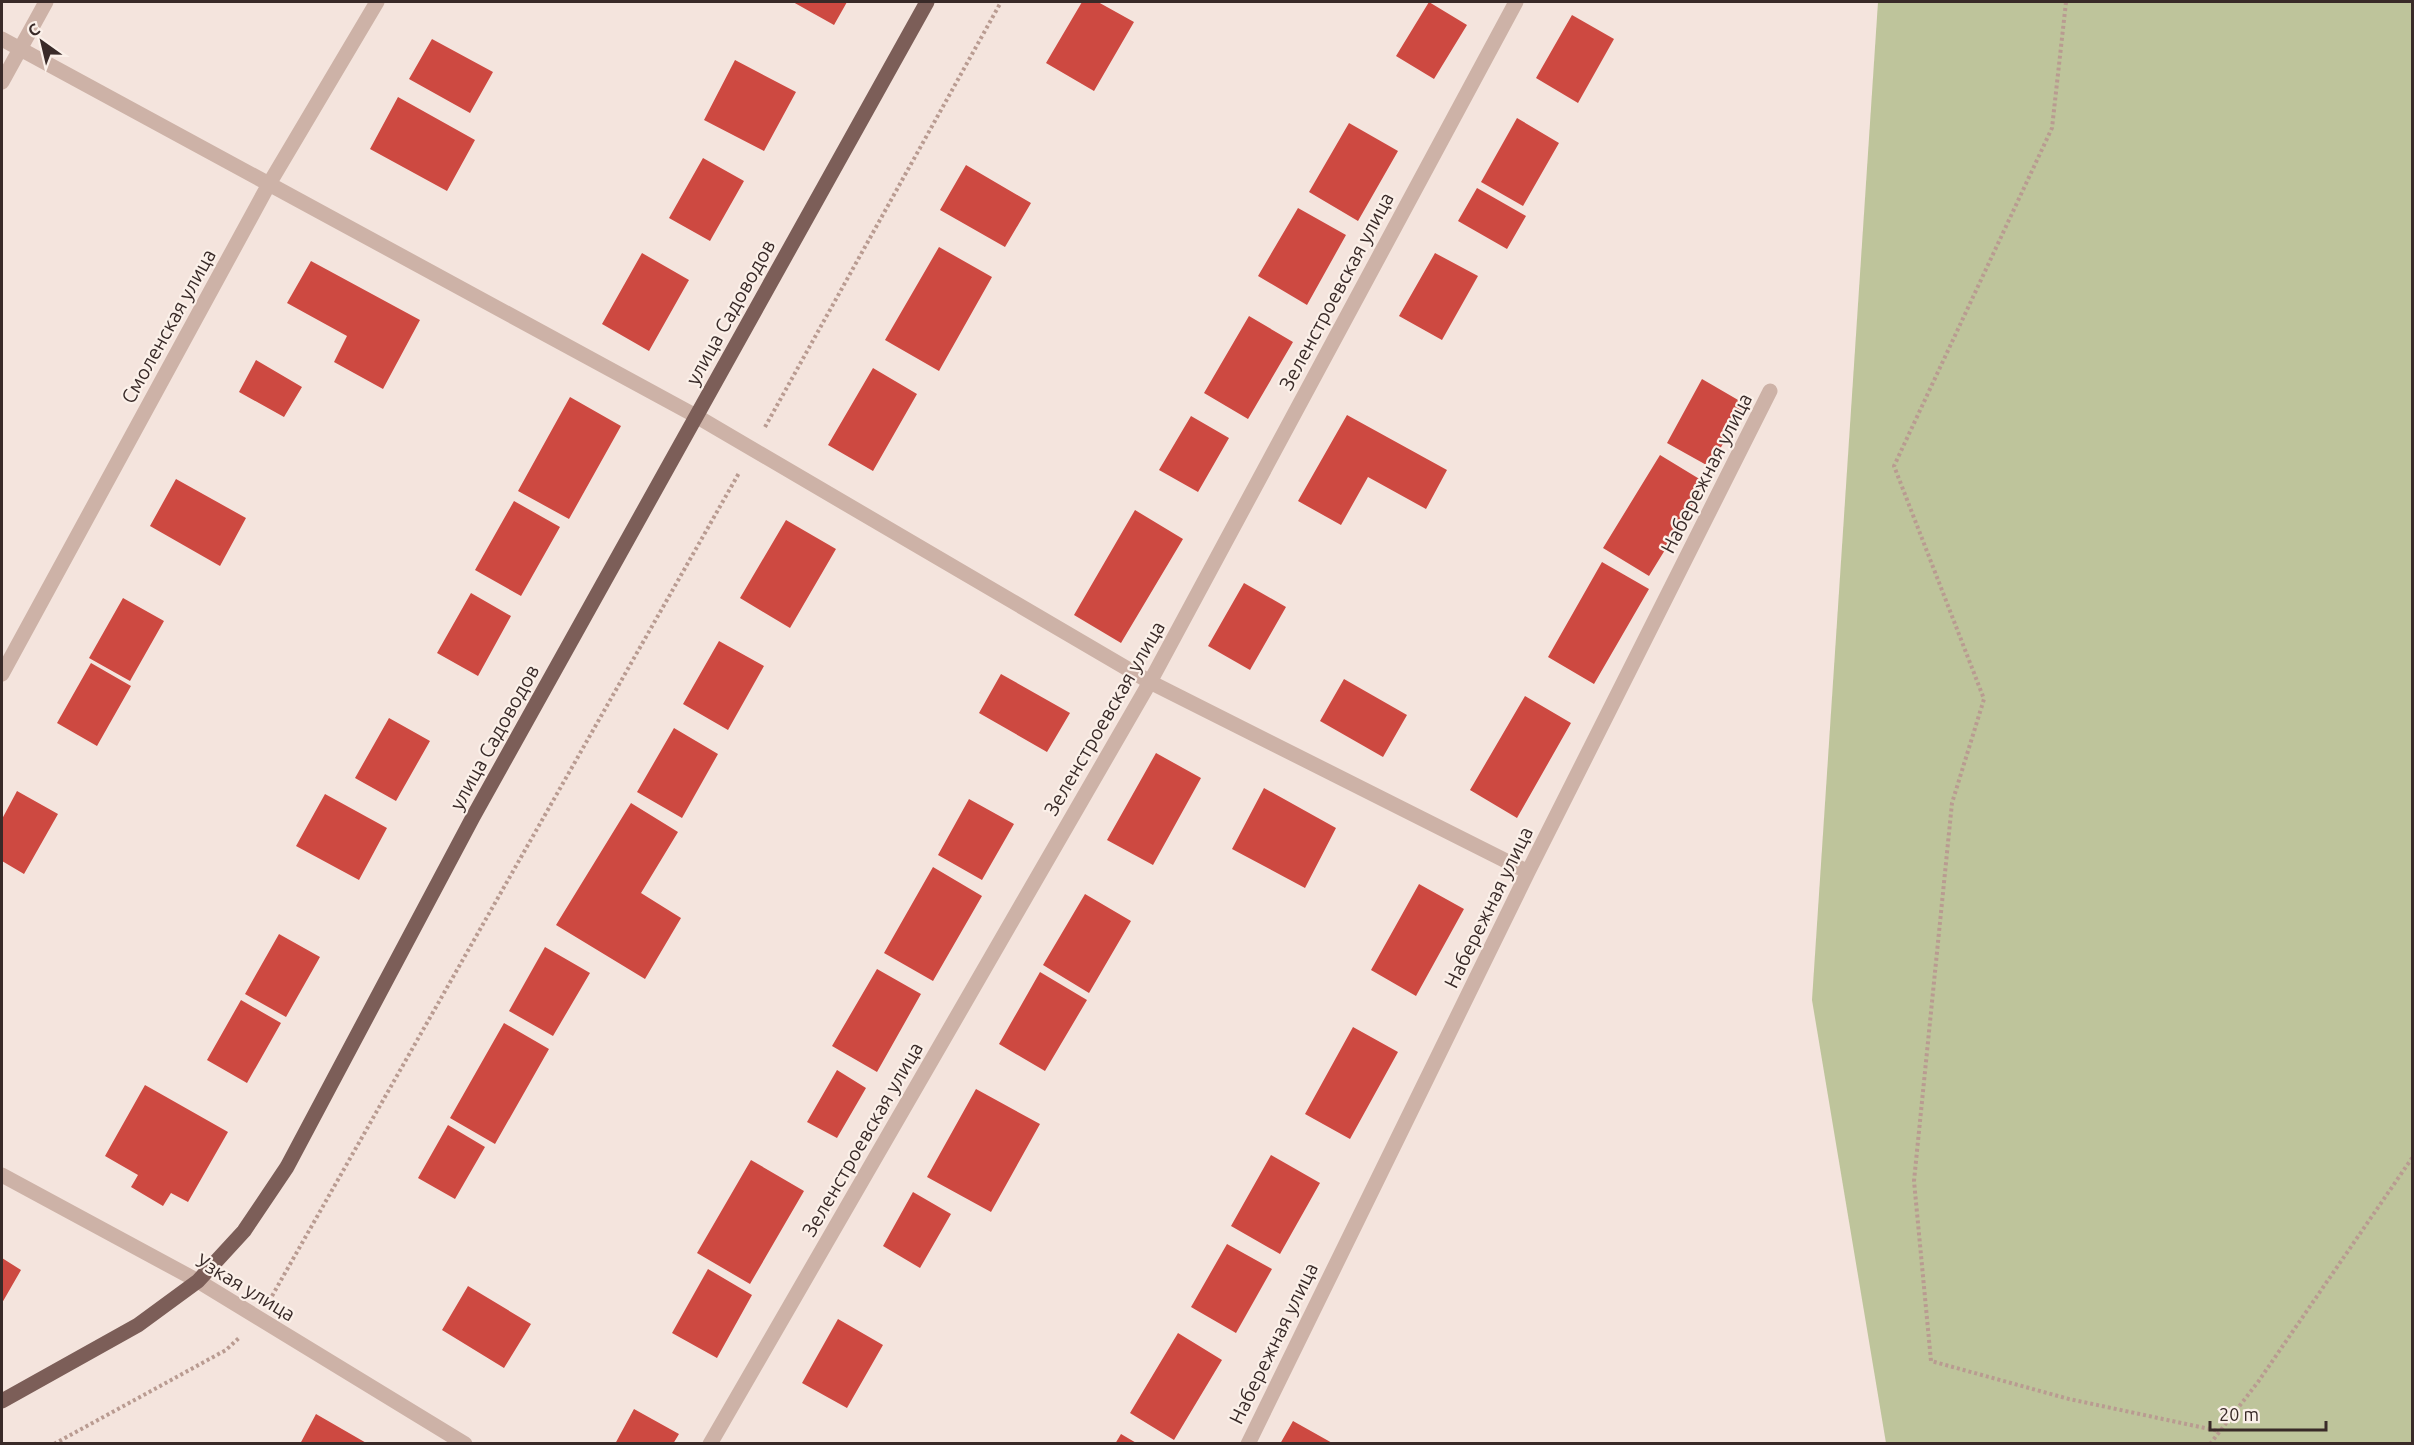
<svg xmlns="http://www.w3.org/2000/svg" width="2414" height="1445" font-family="Ubuntu,sans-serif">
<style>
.green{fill:#bec49b}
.building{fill:#cd4941}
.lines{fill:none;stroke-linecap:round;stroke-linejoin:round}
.path{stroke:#b99b91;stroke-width:4;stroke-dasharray:3 3;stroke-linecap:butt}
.minor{stroke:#cdb2a7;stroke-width:15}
.major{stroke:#7c5e58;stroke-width:15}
.labels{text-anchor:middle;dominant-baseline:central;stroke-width:4.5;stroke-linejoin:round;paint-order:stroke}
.street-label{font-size:20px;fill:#392a28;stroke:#fbf0e9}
</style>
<rect width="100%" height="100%" fill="#f4e4dd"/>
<path class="green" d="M1878 2H2412V1443H1886L1812 1000Z"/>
<path class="building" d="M793 2H847L834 25Z
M1082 2H1098L1134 22 1094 91 1046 63Z
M1429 2 1467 25 1434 79 1396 56Z
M1572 15 1614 39 1578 103 1536 78Z
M432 39 493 72 470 113 409 79Z
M735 60 796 92 764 151 704 120Z
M398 97 475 140 447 191 370 149Z
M1517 118 1559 143 1523 206 1481 182Z
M1349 123 1398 151 1358 221 1309 192Z
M703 158 744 181 710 241 669 218Z
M966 165 1031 203 1005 247 940 210Z
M1477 188 1526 216 1507 249 1458 221Z
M1298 208 1346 235 1307 305 1258 276Z
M939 247 992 277 939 371 885 340Z
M642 253 689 280 649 351 602 324Z
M1435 253 1478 276 1442 340 1399 316Z
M311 261 420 320 383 389 334 362 347 336 287 303Z
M1249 316 1293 342 1248 419 1204 393Z
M256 360 302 387 284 417 239 392Z
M873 368 917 394 873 471 828 445Z
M1702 379 1745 404 1710 467 1667 443Z
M570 397 621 426 569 519 518 491Z
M1347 415 1447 470 1426 509 1368 477 1341 525 1298 501Z
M1191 416 1229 438 1198 492 1159 470Z
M1660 455 1706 483 1649 576 1603 548Z
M176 479 246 518 220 566 150 526Z
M514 501 560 527 521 596 475 570Z
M1135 510 1183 539 1121 643 1074 615Z
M786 520 836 549 790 628 740 598Z
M1602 562 1649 589 1594 684 1548 657Z
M1244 583 1286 607 1250 670 1208 646Z
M471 593 511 616 478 676 437 653Z
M123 598 164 621 130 681 89 658Z
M719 641 764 666 728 730 683 704Z
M91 663 131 686 97 746 57 723Z
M1001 674 1070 713 1047 752 979 713Z
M1344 679 1407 715 1383 757 1320 721Z
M1525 696 1571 723 1517 818 1470 790Z
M389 718 430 741 396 801 355 778Z
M674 728 718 754 682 818 637 792Z
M1156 753 1201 778 1153 865 1107 840Z
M1264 788 1336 828 1305 888 1232 849Z
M17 791 58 814 24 874 2 861V819Z
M325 794 387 828 359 880 296 846Z
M969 799 1014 824 982 880 938 855Z
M631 803 678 832 641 893 681 918 645 979 556 925Z
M933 867 982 896 933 981 884 953Z
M1419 884 1464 909 1416 996 1371 970Z
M1085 894 1131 921 1089 993 1043 965Z
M279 934 320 957 286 1017 245 994Z
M545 947 590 973 553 1036 509 1011Z
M877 969 921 994 877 1072 832 1046Z
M1040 972 1087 1000 1045 1071 999 1044Z
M241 1000 281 1023 247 1083 207 1060Z
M504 1023 549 1049 495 1144 450 1118Z
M1353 1027 1398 1052 1350 1139 1305 1114Z
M837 1070 866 1088 837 1138 807 1122Z
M145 1085 228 1132 188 1202 171 1193 163 1206 131 1187 138 1175 105 1156Z
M976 1089 1040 1124 991 1212 927 1177Z
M448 1125 485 1147 455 1199 418 1178Z
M1271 1155 1320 1183 1280 1254 1231 1226Z
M751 1160 804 1191 750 1284 697 1253Z
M913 1192 951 1214 920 1268 883 1246Z
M1227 1244 1272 1269 1236 1333 1191 1307Z
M2 1258 21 1270 2 1303Z
M708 1269 752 1295 717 1358 672 1333Z
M468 1286 531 1324 504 1368 442 1330Z
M838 1319 883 1345 847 1408 802 1383Z
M1178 1333 1222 1360 1174 1440 1130 1413Z
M634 1409 679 1434 673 1444H615Z
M316 1414 368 1444H300Z
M1293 1421 1334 1444H1280Z
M1121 1434 1138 1444H1115Z"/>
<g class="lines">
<path class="path" d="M2066 2 2052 128 1894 466 1984 699 1952 803 1914 1181 1931 1361 2069 1399 2219 1431
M765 427 1001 2
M272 1296 739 473
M54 1444 226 1350 240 1337
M2210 1444 2258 1382 2412 1158"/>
<path class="minor" d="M2 39 696 416 1150 682 1528 872
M2 82 46 2
M2 674 269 184 377 2
M2 1175 198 1281 465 1444
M710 1444 1150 682 1516 2
M1248 1444 1528 872 1770 391"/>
<path class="major" d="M2 1401 138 1325 198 1281 244 1231 287 1167 473 817 927 2"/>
</g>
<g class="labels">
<g class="street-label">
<text transform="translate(1336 291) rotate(-62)">Зеленстроевская улица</text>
<text transform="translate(730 312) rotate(-61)">улица Садоводов</text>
<text transform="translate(168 326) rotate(-61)">Смоленская улица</text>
<text transform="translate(1706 473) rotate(-63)">Набережная улица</text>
<text transform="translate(1104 718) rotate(-60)">Зеленстроевская улица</text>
<text transform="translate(494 737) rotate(-61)">улица Садоводов</text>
<text transform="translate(1488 907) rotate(-64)">Набережная улица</text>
<text transform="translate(862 1139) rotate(-60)">Зеленстроевская улица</text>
<text transform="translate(246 1287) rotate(31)">Узкая улица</text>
<text transform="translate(1273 1343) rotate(-64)">Набережная улица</text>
</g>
</g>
<rect width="2414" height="1445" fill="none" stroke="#392a28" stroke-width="6"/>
<g transform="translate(42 42) rotate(326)" stroke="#fbf0e9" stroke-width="4.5" paint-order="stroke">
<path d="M0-4.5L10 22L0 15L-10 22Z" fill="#392a28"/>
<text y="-9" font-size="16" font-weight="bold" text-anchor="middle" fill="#392a28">С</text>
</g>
<path d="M2210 1421v9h116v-9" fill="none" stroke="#392a28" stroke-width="3"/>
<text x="2219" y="1421" font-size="18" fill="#392a28" stroke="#fbf0e9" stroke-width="4.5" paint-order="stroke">20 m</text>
</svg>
